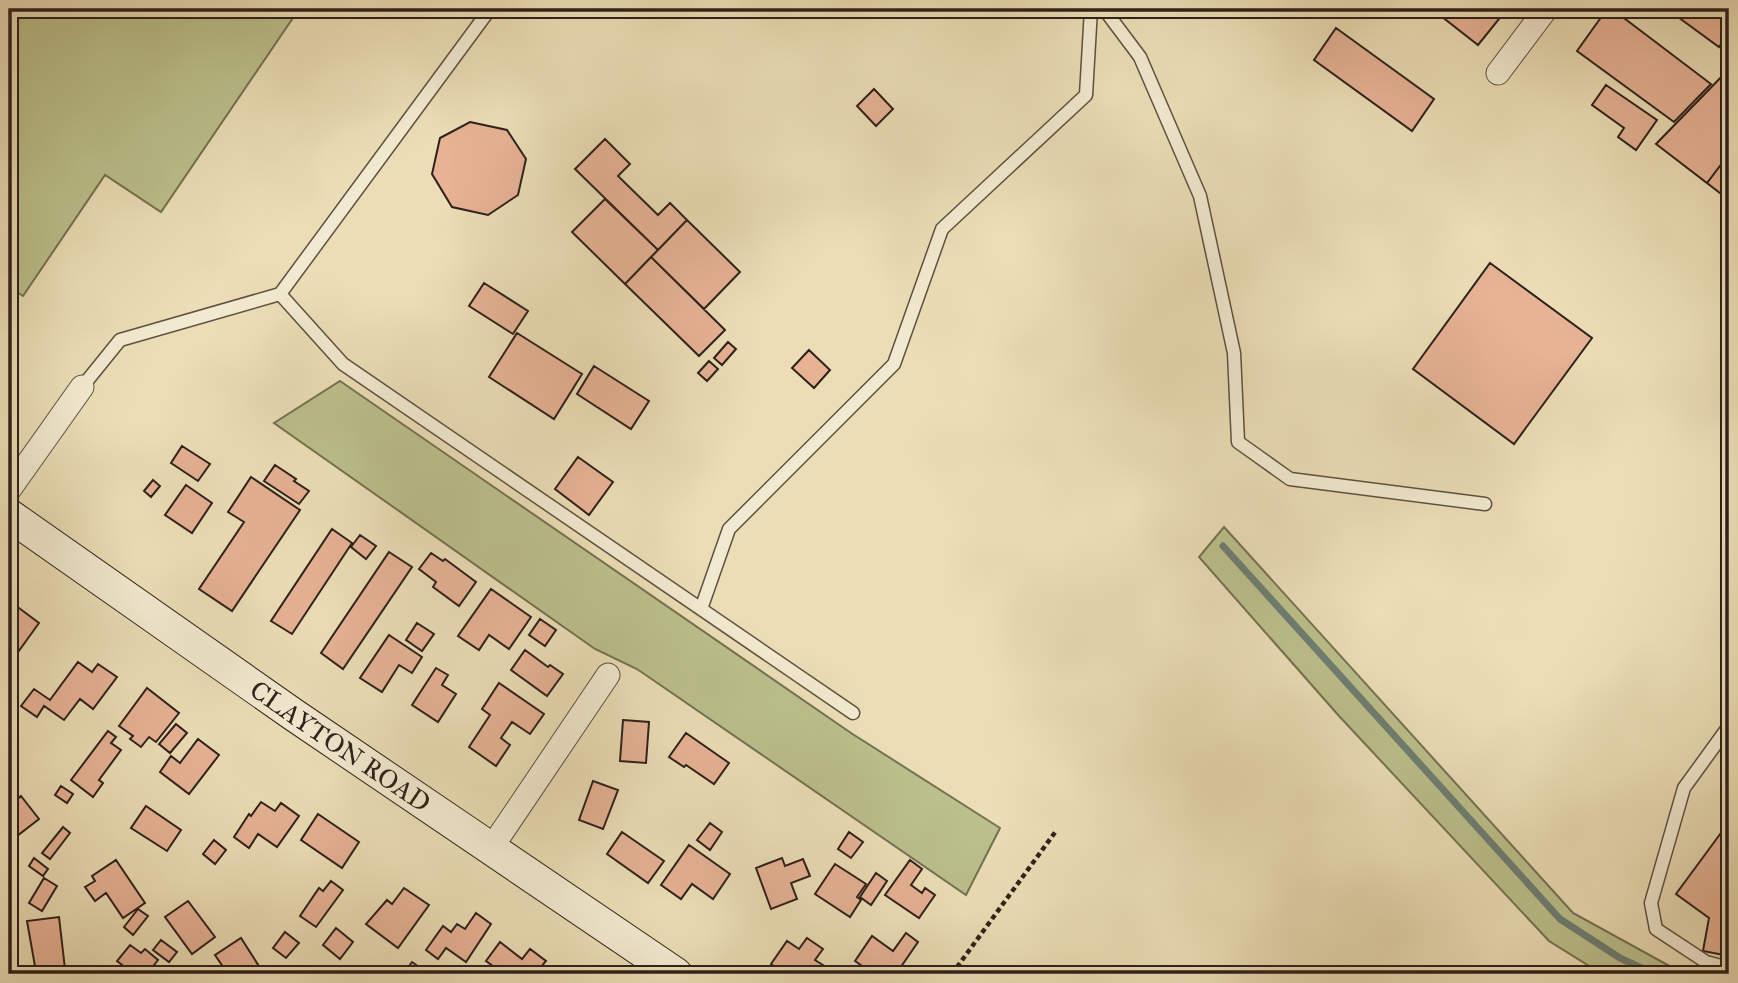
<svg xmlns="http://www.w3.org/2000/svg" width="1738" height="983" font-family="'IM FELL Great Primer',serif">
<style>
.green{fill:#bbc08c;stroke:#757053;stroke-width:2}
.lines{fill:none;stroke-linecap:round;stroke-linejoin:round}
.stream{stroke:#6e7e73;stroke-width:7}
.building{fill:#e6b395;stroke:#2f201a;stroke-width:2}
.lane-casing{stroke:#5e5041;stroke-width:15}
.street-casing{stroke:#5e5041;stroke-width:25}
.secondary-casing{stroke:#2f201a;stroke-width:34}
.path{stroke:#2f201a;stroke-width:4.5;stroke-dasharray:5 3.5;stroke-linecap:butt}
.lane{stroke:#f2ead0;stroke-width:12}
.street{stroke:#f2ead0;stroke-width:23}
.secondary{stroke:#f2ead0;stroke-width:32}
.labels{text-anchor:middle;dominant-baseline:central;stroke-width:5;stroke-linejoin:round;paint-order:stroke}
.street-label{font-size:26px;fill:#2f201a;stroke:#f2ead0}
</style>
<rect width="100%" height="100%" fill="#ebdeb6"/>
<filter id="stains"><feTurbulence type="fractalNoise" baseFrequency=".00286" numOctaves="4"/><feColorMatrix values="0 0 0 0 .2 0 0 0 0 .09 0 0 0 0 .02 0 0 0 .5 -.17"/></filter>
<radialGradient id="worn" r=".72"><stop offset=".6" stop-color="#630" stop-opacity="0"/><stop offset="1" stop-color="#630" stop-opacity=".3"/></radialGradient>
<path class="green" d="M9 9H299L161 212 105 175 23 296 9 287Z
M340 381 851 733 1000 828 966 895 637 669 595 649 274 423Z
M1224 527 1573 913 1684 974H1602L1549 941 1339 716 1199 557Z"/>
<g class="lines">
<path class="stream" d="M1223 546 1560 919 1620 958 1654 974"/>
</g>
<path class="building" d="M1432 9H1507L1478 45Z
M1607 9H1612L1711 84 1674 122 1577 51Z
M1684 9H1729V33L1719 47 1678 17Z
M1336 28 1434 99 1412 131 1314 60Z
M1729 69V154L1707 183 1656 144Z
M1606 85 1657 120 1636 150 1618 137 1624 128 1592 105Z
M874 89 893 109 876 126 857 106Z
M470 122 507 130 526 159 518 195 488 215 452 207 432 174 440 138Z
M605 139 630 164 618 176 658 215 670 203 687 220 658 250 575 169Z
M1729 154V200L1707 183Z
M605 199 658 250 625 284 572 232Z
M687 220 740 272 704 309 651 257Z
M651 257 725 330 699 356 625 284Z
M1490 263 1592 338 1514 444 1413 369Z
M484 283 528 311 513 334 469 306Z
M517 333 582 374 554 419 489 377Z
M728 342 736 349 722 365 714 358Z
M809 350 830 370 814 388 792 368Z
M709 361 718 369 707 381 698 373Z
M594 366 649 401 631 429 577 394Z
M182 446 210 464 198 481 171 463Z
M578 457 613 482 589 515 555 489Z
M275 465 296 479 294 481 309 491 299 504 264 481Z
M251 477 300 510 232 611 199 589 244 522 228 512Z
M153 480 160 486 151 497 144 491Z
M186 485 212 503 192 533 165 515Z
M332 529 352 543 292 634 271 621Z
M360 535 376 546 366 559 351 547Z
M389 552 412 567 343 669 321 653Z
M431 553 443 561 445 559 476 582 459 606 433 587 436 582 419 569Z
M491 589 531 617 509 649 489 635 479 650 458 636Z
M15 605 39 623 13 659 9 656V613Z
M540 619 556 630 545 646 529 635Z
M417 623 434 634 422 651 406 640Z
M389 635 422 657 412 673 399 665 382 692 360 678Z
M525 650 548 667 550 665 563 674 547 696 511 670Z
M78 662 92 672 98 664 117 677 93 709 80 699 64 720 44 706 37 717 21 706 34 689 50 700Z
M436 668 448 675 442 685 456 694 438 722 412 705Z
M499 683 544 714 530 734 512 722 501 738 510 745 496 766 469 747 490 715 482 709Z
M147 688 179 713 156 742 149 737 141 747 130 739 133 736 119 726Z
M623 720 649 722 646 763 620 761Z
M176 724 187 733 170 753 159 744Z
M108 731 116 737 111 743 121 750 99 780 103 783 93 797 71 780Z
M686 733 729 763 714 784 686 765 684 767 669 757Z
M198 739 219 755 189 794 160 772 171 756 180 763Z
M593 781 618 790 603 829 579 820Z
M61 786 73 794 67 803 55 795Z
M21 796 39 819 17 836 9 825V806Z
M261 802 275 811 281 803 299 816 277 847 258 834 249 848 234 837 249 814 251 816Z
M146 806 181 830 167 851 131 828Z
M318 814 359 842 342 868 301 840Z
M1729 822V956L1703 951 1709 918 1676 894Z
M710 823 722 832 710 850 697 840Z
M63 827 70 833 50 859 42 853Z
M622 832 664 861 648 883 607 854Z
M849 832 863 842 851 858 838 849Z
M214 840 226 850 215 864 203 854Z
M689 845 730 874 713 899 692 884 681 899 661 885Z
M34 858 48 869 43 876 29 866Z
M782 858 785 866 803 859 810 876 791 883 797 899 771 909 756 868Z
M116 860 145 903 123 918 106 893 95 901 85 887 95 881 92 876Z
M910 860 922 869 911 885 922 893 925 888 935 895 919 918 885 895Z
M835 864 866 884 857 897 861 900 850 917 815 894Z
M876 873 887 881 871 905 860 897Z
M44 878 57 886 42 911 29 903Z
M331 881 343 890 316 927 300 916 319 888 323 891Z
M404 888 429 905 398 948 366 924 387 900 392 904Z
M188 901 215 937 192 954 165 917Z
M138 909 148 916 133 935 124 927Z
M476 913 491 924 466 962 446 948 438 959 426 950 443 926 451 932 457 924 465 929Z
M59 917 65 969 36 972 27 921Z
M336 928 353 942 340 959 323 945Z
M285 932 299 943 286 958 273 948Z
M906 933 918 942 896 974H865L862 972 865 968 855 961 872 936 893 951Z
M241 938 264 974H228L215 955Z
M807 938 823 949 815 960 826 967 821 974H785L771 964 787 941 799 949Z
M161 940 177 952 169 962 153 950Z
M500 942 522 959 530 949 546 961 535 974H504L486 961Z
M130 945 141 953 145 949 158 960 147 974H134L117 961Z
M412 962 422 969 419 974H403Z"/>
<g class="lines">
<defs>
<path id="lane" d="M490 9 280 294 343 364 853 713
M1104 9 1140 57 1200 196 1234 353 1238 442 1290 479 1485 504
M82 387 120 340 280 294
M701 609 729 529 894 364 942 229 1086 95 1091 9
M1729 726 1684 788 1651 903 1656 929 1706 962 1729 968"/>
<path id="street" d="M1498 73 1546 9
M9 490 82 387
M492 847 608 675"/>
<g id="secondary">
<path id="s1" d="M9 515 294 715 676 974"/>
</g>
</defs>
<use href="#lane" class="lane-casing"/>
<use href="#street" class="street-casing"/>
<use href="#secondary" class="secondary-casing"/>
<path class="path" d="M952 974 1056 831"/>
<use href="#lane" class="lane"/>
<use href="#street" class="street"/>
<use href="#secondary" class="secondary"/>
</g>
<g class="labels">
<g class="street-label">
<text stroke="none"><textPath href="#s1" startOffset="404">CLAYTON ROAD</textPath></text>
</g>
</g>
<rect width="1738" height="983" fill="none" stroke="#ebdeb6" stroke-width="35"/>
<rect x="10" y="10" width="1717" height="962" fill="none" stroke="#2f201a" stroke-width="3.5"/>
<rect x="18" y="18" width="1703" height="948" fill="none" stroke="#2f201a" stroke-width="2"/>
<rect width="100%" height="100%" filter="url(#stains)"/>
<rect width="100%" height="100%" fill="url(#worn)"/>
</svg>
